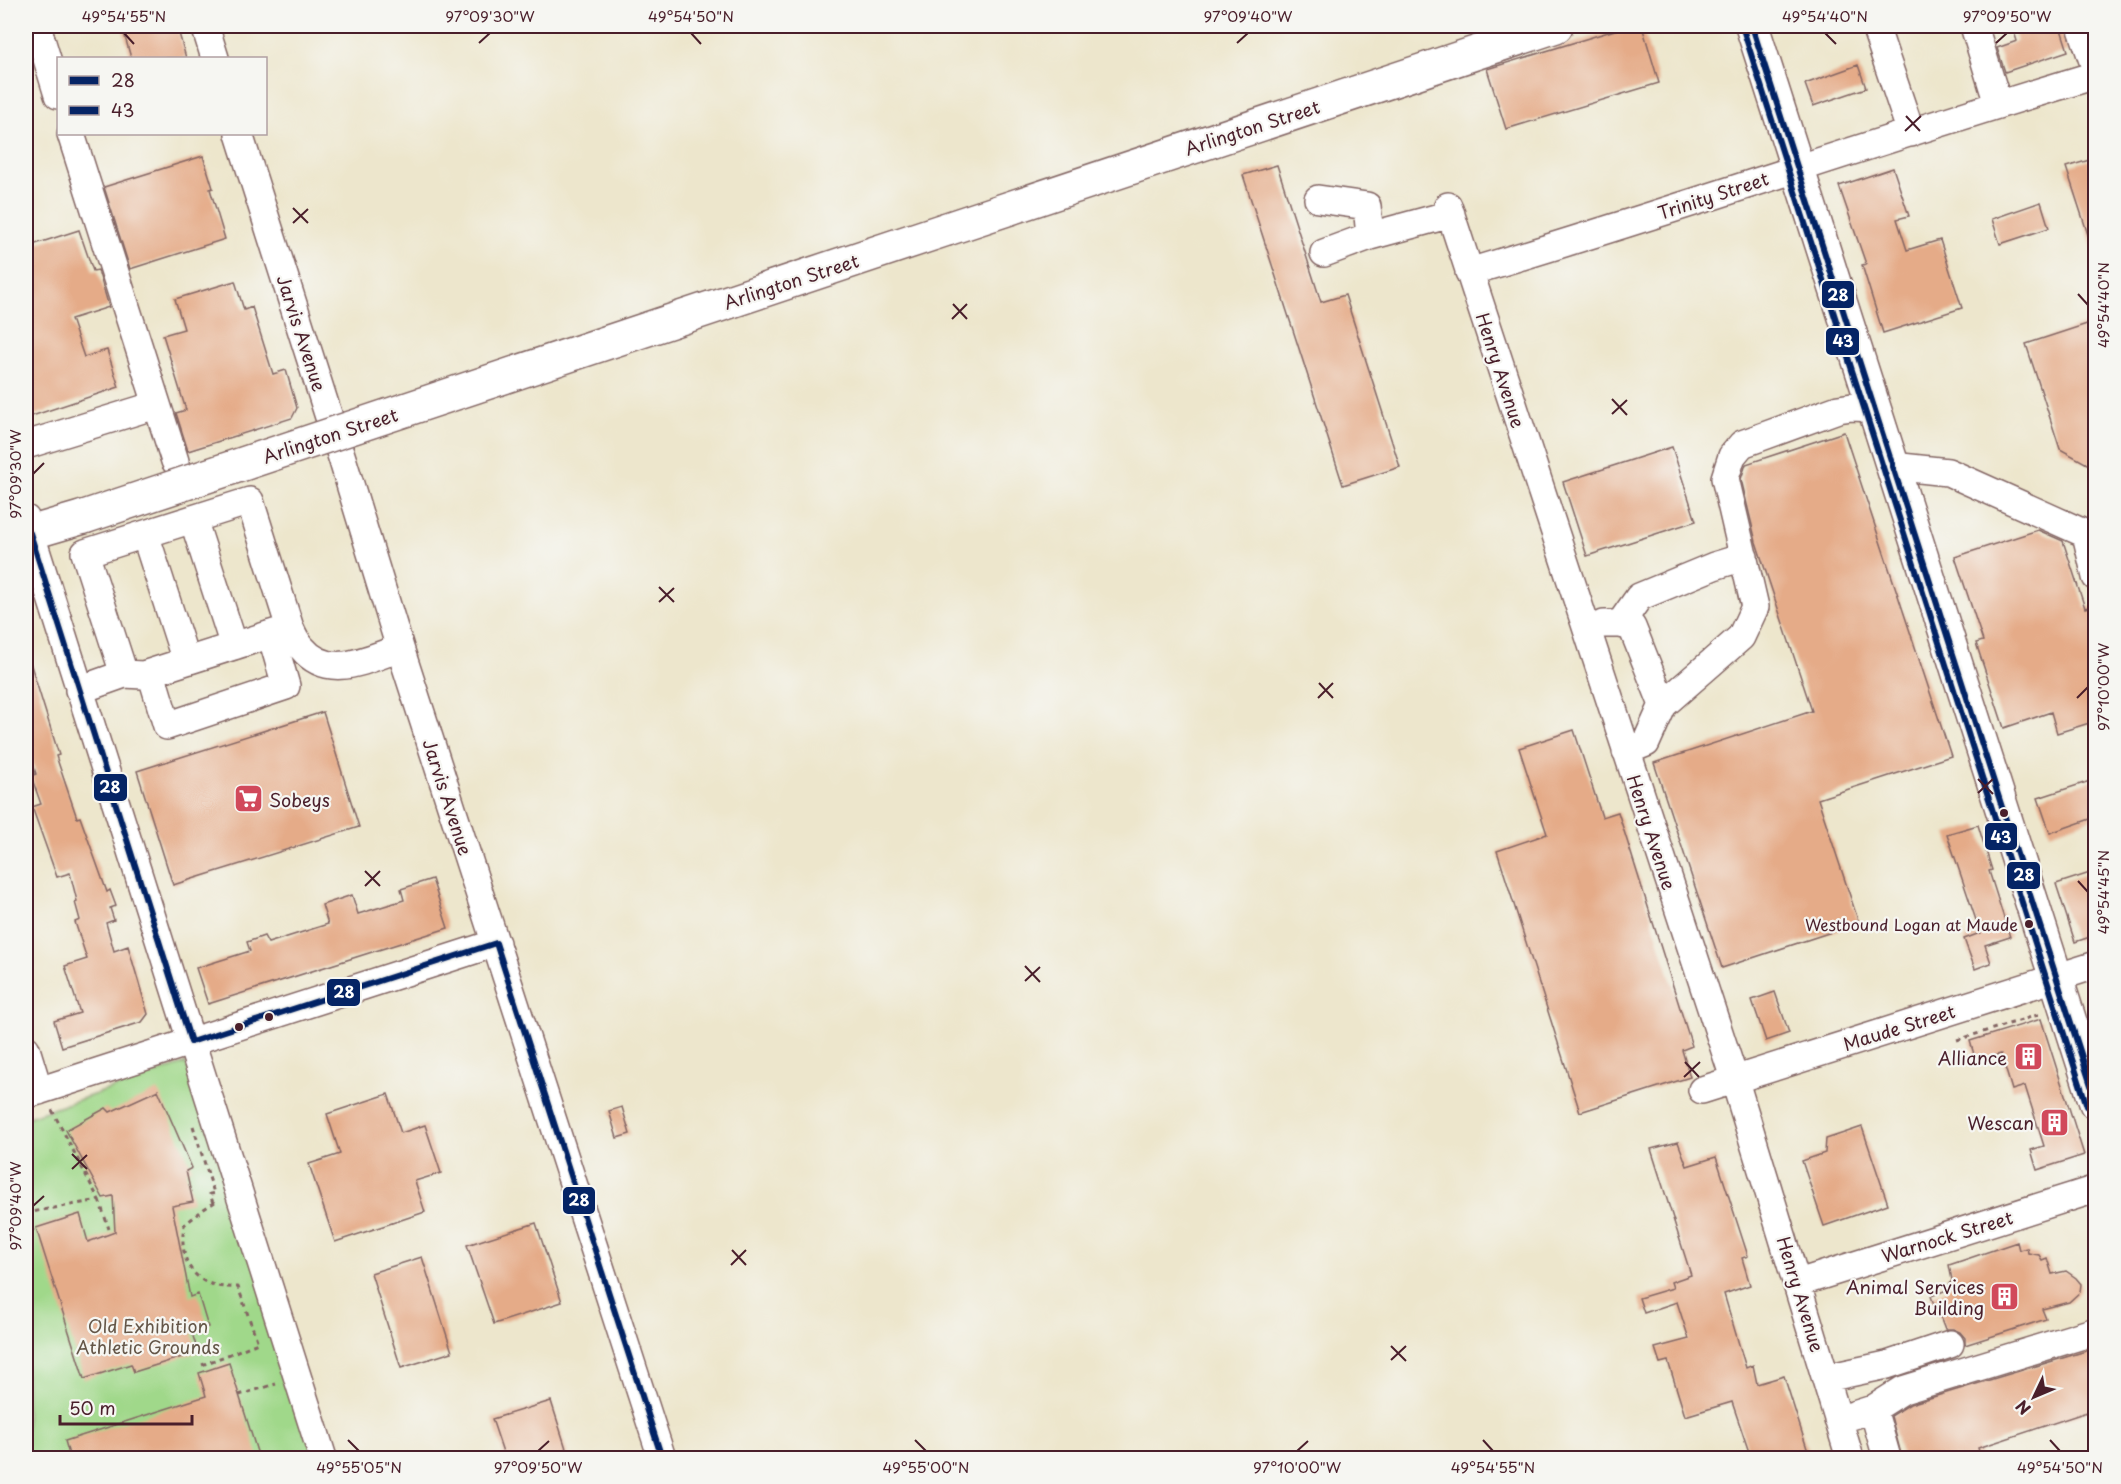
<svg xmlns="http://www.w3.org/2000/svg" width="2121" height="1484" font-family="'Playpen Sans',sans-serif">
<style>
.green{fill:#a0d88a;stroke:#757c5a;stroke-width:1.5}
.building{fill:#e5ab88}
.lines{fill:none;stroke-linecap:round;stroke-linejoin:round}
.minor-casing{stroke:#836563;stroke-width:30}
.major-casing{stroke:#836563;stroke-width:36}
.path{stroke:#836563;stroke-width:3;stroke-dasharray:4.5 4.5;stroke-linecap:butt}
.minor{stroke:#fff;stroke-width:27}
.major{stroke:#fff;stroke-width:33}
.major-bridge-casing{stroke:#836563;stroke-width:36;stroke-linecap:butt}
.major-bridge{stroke:#fff;stroke-width:33}
.bus-1-casing{stroke:#f6f6f2;stroke-width:10}
.bus-2-casing{stroke:#f6f6f2;stroke-width:10}
.bus-1{stroke:#052465;stroke-width:6}
.bus-2{stroke:#052465;stroke-width:6}
.ticks{fill:none;stroke:#4a1f2b;stroke-width:2}
.bus-dot{fill:#4a1f2b;stroke:#f6f6f2;stroke-width:2}
.labels{text-anchor:middle;dominant-baseline:central;stroke-width:4.5;stroke-linejoin:round;paint-order:stroke}
.bus-label{font-size:16px;fill:#4a1f2b;stroke:#f6f6f2;text-anchor:end}
.street-label{font-size:18px;fill:#4a1f2b;stroke:#f6f6f2}
.poi-label{font-size:18px;fill:#4a1f2b;stroke:#f6f6f2;text-anchor:end}
.park-label{font-size:18px;fill:#645648;stroke:#f6f6f2}
.line-badge{stroke:#f6f6f2;stroke-width:2}
.badge-label{font-size:16px;text-anchor:middle;font-weight:bold;fill:#fff}
.neatline{fill:none;stroke:#4a1f2b;stroke-width:2}
.ticks-label{font-size:15px;text-anchor:middle;fill:#4a1f2b}
</style>
<rect width="100%" height="100%" fill="#f6f6f2"/>
<filter id="ink" filterUnits="userSpaceOnUse"><feTurbulence type="fractalNoise" baseFrequency=".0167" numOctaves="2"/><feDisplacementMap in="SourceGraphic" scale="12" xChannelSelector="R" yChannelSelector="G"/><feConvolveMatrix kernelMatrix="1 2 1 2 8 2 1 2 1" color-interpolation-filters="sRGB"/></filter>
<filter id="wash" filterUnits="userSpaceOnUse"><feTurbulence type="fractalNoise" baseFrequency=".008" numOctaves="4" result="noise"/><feDisplacementMap in="SourceGraphic" scale="24" xChannelSelector="R" yChannelSelector="G"/><feGaussianBlur stdDeviation="1.35" result="paint"/><feColorMatrix in="noise" values="0 0 0 0 0 0 0 0 0 0 0 0 0 0 0 0 0 1.4 0 .05"/><feComposite in="paint" operator="in"/></filter>
<g filter="url(#wash)">
<rect width="100%" height="100%" fill="#ede6cc"/>
<path class="green" d="M186 1063 321 1458H26V1118Z"/>
<g id="blocks">
<path class="building" d="M122 26H177L186 58H131Z
M1628 26H1642L1659 83 1506 129 1487 69Z
M2012 26H2060L2068 51 2005 72 1997 48 2017 41Z
M1858 65 1866 88 1813 106 1805 84Z
M203 156 213 188 210 189 225 239 130 269 104 187Z
M2096 158V249L2093 250 2066 167Z
M1277 165 1321 302 1345 295 1400 467 1343 485 1243 175Z
M1893 168 1909 216 1897 219 1907 250 1940 240 1962 308 1883 333 1862 265 1866 264 1839 186Z
M2041 202 2049 228 2000 244 1992 219Z
M79 230 93 271 98 270 109 307 71 319 84 357 107 350 119 387 26 418V247Z
M235 281 244 310 252 307 273 374 286 370 297 408 292 418 188 451 176 413 186 410 163 335 184 329 175 299Z
M2096 321V469L2060 449 2026 344Z
M1844 432 1951 756 1818 799 1859 923 1722 968 1654 763 1812 711 1756 542 1741 479 1746 464Z
M1672 447 1696 521 1587 556 1563 482Z
M2038 530 2063 541 2085 608 2096 605V721L2057 733 2051 712 2004 728 1976 643 1983 641 1955 557Z
M26 659H29L59 755 56 756 77 818 80 817 107 892 110 890 116 906 110 908 114 920 106 923 114 951 128 946 148 1014 142 1022 62 1047 54 1021 80 1013 65 966 87 959 75 922 80 920 75 902 77 901 70 873 57 877 32 807 41 804 31 776 36 774 26 740Z
M323 712 359 827 173 885 137 771Z
M1574 730 1602 817 1618 812 1692 1046 1682 1050 1690 1077 1580 1112 1497 851 1547 834 1519 748Z
M2096 779V817L2050 833 2038 798Z
M1978 825 1992 870 1989 871 2010 937 1985 945 1991 963 1975 969 1964 939 1980 933 1981 935 1947 834Z
M2096 871V935L2075 942 2056 884Z
M432 879 448 928 208 1004 196 968 250 951 247 942 264 936 268 943 328 924 322 905 352 895 358 914 404 900 401 889Z
M1775 992 1789 1033 1766 1041 1752 1000Z
M2041 1019 2084 1155 2037 1170 2031 1150 2044 1146 2025 1086 2012 1090 2001 1054 1976 1061 1970 1041Z
M158 1090 192 1168 186 1171 193 1202 172 1206 190 1297 198 1294 208 1327 192 1333 198 1352 134 1372 131 1364 84 1379 36 1228 80 1214 88 1242 115 1232 113 1196 103 1198 66 1130 106 1108 110 1112Z
M388 1094 401 1133 425 1125 441 1173 415 1181 425 1212 335 1242 309 1164 340 1154 327 1114Z
M622 1107 630 1134 617 1138 609 1111Z
M1862 1127 1888 1204 1824 1226 1802 1161 1825 1153 1826 1139Z
M1678 1142 1687 1166 1716 1157 1748 1256 1742 1258 1750 1285 1724 1294 1746 1368 1753 1365 1757 1384 1784 1376 1810 1458H1751L1732 1402 1685 1416 1668 1361 1660 1363 1655 1348 1689 1339 1677 1302 1644 1313 1639 1298 1673 1288 1671 1282 1691 1275 1651 1149Z
M536 1223 562 1302 494 1324 467 1245Z
M2017 1242 2019 1250 2027 1248 2028 1253 2039 1255 2042 1260 2047 1258 2052 1274 2066 1271 2076 1278 2081 1284 2080 1292 2069 1302 2042 1309 2046 1319 1965 1345V1338L1960 1332 1953 1329H1945L1940 1316 1938 1317 1931 1296 1947 1290 1952 1280 1949 1265Z
M422 1257 452 1352 401 1368 371 1273Z
M2096 1348V1409L1978 1448 1981 1458H1902L1891 1416 1910 1404Z
M229 1363 259 1458H70L65 1441 206 1396 199 1373Z
M551 1401 569 1458H505L492 1419Z"/>
</g>
</g>
<g filter="url(#ink)">
<use href="#blocks" fill-opacity="0" stroke="#836563" stroke-width="1.5"/>
<g class="lines">
<defs>
<path id="minor" d="M37 26 58 95
M205 26 215 58
M1875 26 1911 133
M1974 26 1998 104
M2081 26 2096 70
M71 134 175 461
M239 134 342 458 400 648 662 1458
M1318 199 1367 206 1370 236 1451 214
M1448 206 1734 1078 1850 1458
M1324 253 1370 236
M1469 272C1679 210 1886 137 2096 75
M26 445 156 405
M1892 466 1948 472 2086 534 2096 577
M26 519 323 1458
M193 519 234 646
M145 534 186 661
M1604 624H1620L1632 627 1663 705
M1620 624 1639 597 1714 566 1744 557
M151 673 167 726 286 686 271 634
M124 674 85 553 250 501 290 628
M79 690 124 674 143 675 290 628C293 635 297 643 302 648 329 681 367 659 400 648
M1626 751 1646 743 1663 705 1741 637 1755 607 1725 478 1732 456 1742 444 1838 409 1852 407 1874 408
M26 1049 39 1091
M1702 1090 2096 965
M26 1095 496 943
M1798 1283 2096 1189
M1826 1378 1887 1365 1950 1344
M1873 1409 1887 1458
M1838 1420 1873 1409 1903 1390 2096 1331"/>
<path id="major" d="M1752 26 2096 1103
M947 229 1556 26
M26 534 84 517"/>
</defs>
<use href="#minor" class="minor-casing"/>
<use href="#major" class="major-casing"/>
<path class="path" d="M1957 1040 2041 1014
M193 1126 214 1193
M99 1200 109 1229
M213 1203 210 1194 217 1193
M29 1212 33 1231
M26 1213 99 1200 52 1110
M202 1365 258 1343 238 1287C196 1290 178 1264 184 1225L204 1209 218 1200
M239 1395 276 1384"/>
<use href="#minor" class="minor"/>
<use href="#major" class="major"/>
<defs>
<path id="major-bridge" d="M84 517 947 229"/>
</defs>
<use href="#major-bridge" class="major-bridge-casing"/>
<use href="#major-bridge" class="major-bridge"/>
<defs>
<path id="bus-1" d="M1752 26 2096 1101
M30 533 191 1042
M496 943 662 1458
M191 1042 496 943"/>
<path id="bus-2" d="M1743 29 2087 1106"/>
</defs>
<use href="#bus-1" class="bus-1-casing"/>
<use href="#bus-2" class="bus-2-casing"/>
<use href="#bus-1" class="bus-1"/>
<use href="#bus-2" class="bus-2"/>
</g>
</g>
<path class="ticks" d="M124 33 134 44M691 33 701 44M1825 33 1836 44M479 43 490 33M1237 43 1248 33M1996 43 2007 33M1906 116 1920 131M1905 131 1921 116M293 208 308 223M293 223 308 209M2078 294 2088 305M953 304 967 319M952 319 967 304M1612 399 1627 415M1612 414 1627 400M33 474 44 463M659 587 674 602M659 602 674 588M1319 683 1333 698M1318 698 1333 683M2077 698 2088 687M1978 779 1993 794M1978 793 1993 779M365 871 380 886M2078 881 2088 892M365 886 380 871M1025 966 1040 982M1025 981 1040 967M1685 1062 1699 1077M1684 1077 1700 1062M72 1154 87 1169M72 1169 87 1155M33 1206 44 1196M732 1250 746 1265M731 1265 746 1250M1391 1346 1406 1361M1391 1360 1406 1346M348 1440 359 1451M915 1440 926 1451M1483 1440 1493 1451M2050 1440 2060 1451M538 1451 549 1441M1297 1451 1308 1441"/>
<defs>
<symbol id="supermarket-square" viewBox="-11 -11 22 22"><rect x="-9" y="-9" width="18" height="18" rx="4" fill="#d1495b" stroke="#f6f6f2"/><path d="M-6-5.5h2.5l.6 2H6L4.5 2H-2.5L-4.4-4H-6ZM-1.5 3.2a1.3 1.3 0 1 0 .1 0ZM3 3.2a1.3 1.3 0 1 0 .1 0Z" fill="#fff"/></symbol>
<symbol id="building-square" viewBox="-11 -11 22 22"><rect x="-9" y="-9" width="18" height="18" rx="4" fill="#d1495b" stroke="#f6f6f2"/><path d="M-4-6H4V6H1V3H-1V6H-4ZM-2.5-4.3h1.7v1.8h-1.7ZM.8-4.3h1.7v1.8H.8ZM-2.5-1h1.7V.8h-1.7ZM.8-1h1.7V.8H.8Z" fill="#fff"/></symbol>
</defs>
<g fill-rule="evenodd">
<use href="#supermarket-square" x="232" y="782" width="33" height="33"/>
<use href="#building-square" x="2012" y="1040" width="33" height="33"/>
<use href="#building-square" x="2038" y="1106" width="33" height="33"/>
<use href="#building-square" x="1988" y="1280" width="33" height="33"/>
</g>
<g class="bus-dot">
<circle cx="2004" cy="813" r="5"/>
<circle cx="2029" cy="924" r="5"/>
<circle cx="269" cy="1017" r="5"/>
<circle cx="239" cy="1027" r="5"/>
</g>
<g class="labels">
<g class="bus-label">
<text x="2018" y="924">Westbound Logan at Maude</text>
</g>
<g class="street-label">
<text transform="translate(1252 127) rotate(-18)">Arlington Street</text>
<text transform="translate(1713 195) rotate(-18)">Trinity Street</text>
<text transform="translate(791 281) rotate(-18)">Arlington Street</text>
<text transform="translate(302 333) rotate(72)">Jarvis Avenue</text>
<text transform="translate(1501 370) rotate(72)">Henry Avenue</text>
<text transform="translate(330 435) rotate(-18)">Arlington Street</text>
<text transform="translate(448 797) rotate(72)">Jarvis Avenue</text>
<text transform="translate(1652 832) rotate(72)">Henry Avenue</text>
<text transform="translate(1899 1027) rotate(-17)">Maude Street</text>
<text transform="translate(1947 1236) rotate(-17)">Warnock Street</text>
<text transform="translate(1801 1294) rotate(73)">Henry Avenue</text>
</g>
<g class="poi-label">
<text x="269" y="799" text-anchor="start">Sobeys</text>
<text x="2007" y="1057">Alliance</text>
<text x="2034" y="1122">Wescan</text>
<text x="1984" y="1286">Animal Services<tspan x="1984" dy="21">Building</tspan></text>
</g>
<g class="park-label">
<text x="148" y="1325">Old Exhibition<tspan x="148" dy="21">Athletic Grounds</tspan></text>
</g>
</g>
<g class="line-badge">
<rect x="1821" y="280" width="34" height="29" rx="6" fill="#052465"/>
<rect x="1825" y="327" width="35" height="29" rx="6" fill="#052465"/>
<rect x="93" y="773" width="35" height="29" rx="6" fill="#052465"/>
<rect x="1984" y="822" width="34" height="29" rx="6" fill="#052465"/>
<rect x="2006" y="861" width="35" height="29" rx="6" fill="#052465"/>
<rect x="326" y="978" width="35" height="29" rx="6" fill="#052465"/>
<rect x="562" y="1186" width="34" height="29" rx="6" fill="#052465"/>
</g>
<g class="badge-label">
<text x="1838" y="301">28</text>
<text x="1843" y="347">43</text>
<text x="110" y="793">28</text>
<text x="2001" y="843">43</text>
<text x="2024" y="881">28</text>
<text x="344" y="998">28</text>
<text x="579" y="1206">28</text>
</g>
<rect width="2121" height="1484" fill="none" stroke="#f6f6f2" stroke-width="66"/>
<rect x="57" y="57" width="210" height="78" fill="#f6f6f2" stroke="#b1a0a2" stroke-width="1.5"/>
<rect x="69" y="76" width="30" height="9" fill="#052465" stroke="#b1a0a2" stroke-width="1.5"/>
<text x="111" y="87" font-size="18" fill="#4a1f2b">28</text>
<rect x="69" y="106" width="30" height="9" fill="#052465" stroke="#b1a0a2" stroke-width="1.5"/>
<text x="111" y="117" font-size="18" fill="#4a1f2b">43</text>
<g transform="translate(2034 1397) rotate(226)" stroke="#f6f6f2" stroke-width="4.5" paint-order="stroke">
<path d="M0-4.5L10 22L0 15L-10 22Z" fill="#4a1f2b"/>
<text y="-9" font-size="16" font-weight="bold" text-anchor="middle" fill="#4a1f2b">N</text>
</g>
<path d="M60 1415v9h132v-9" fill="none" stroke="#4a1f2b" stroke-width="3"/>
<text x="69" y="1415" font-size="18" fill="#4a1f2b" stroke="#f6f6f2" stroke-width="4.5" paint-order="stroke">50 m</text>
<rect x="33" y="33" width="2055" height="1418" class="neatline"/>
<g class="ticks-label">
<text x="124" y="22">49°54'55"N</text>
<text x="490" y="22">97°09'30"W</text>
<text x="691" y="22">49°54'50"N</text>
<text x="1248" y="22">97°09'40"W</text>
<text x="1825" y="22">49°54'40"N</text>
<text x="2007" y="22">97°09'50"W</text>
<text transform="translate(2104 305) rotate(-90)" y="5">49°54'40"N</text>
<text transform="translate(16 474) rotate(-90)" y="5">97°09'30"W</text>
<text transform="translate(2104 687) rotate(-90)" y="5">97°10'00"W</text>
<text transform="translate(2104 892) rotate(-90)" y="5">49°54'45"N</text>
<text transform="translate(16 1206) rotate(-90)" y="5">97°09'40"W</text>
<text x="359" y="1473">49°55'05"N</text>
<text x="538" y="1473">97°09'50"W</text>
<text x="926" y="1473">49°55'00"N</text>
<text x="1297" y="1473">97°10'00"W</text>
<text x="1493" y="1473">49°54'55"N</text>
<text x="2060" y="1473">49°54'50"N</text>
</g>
</svg>
